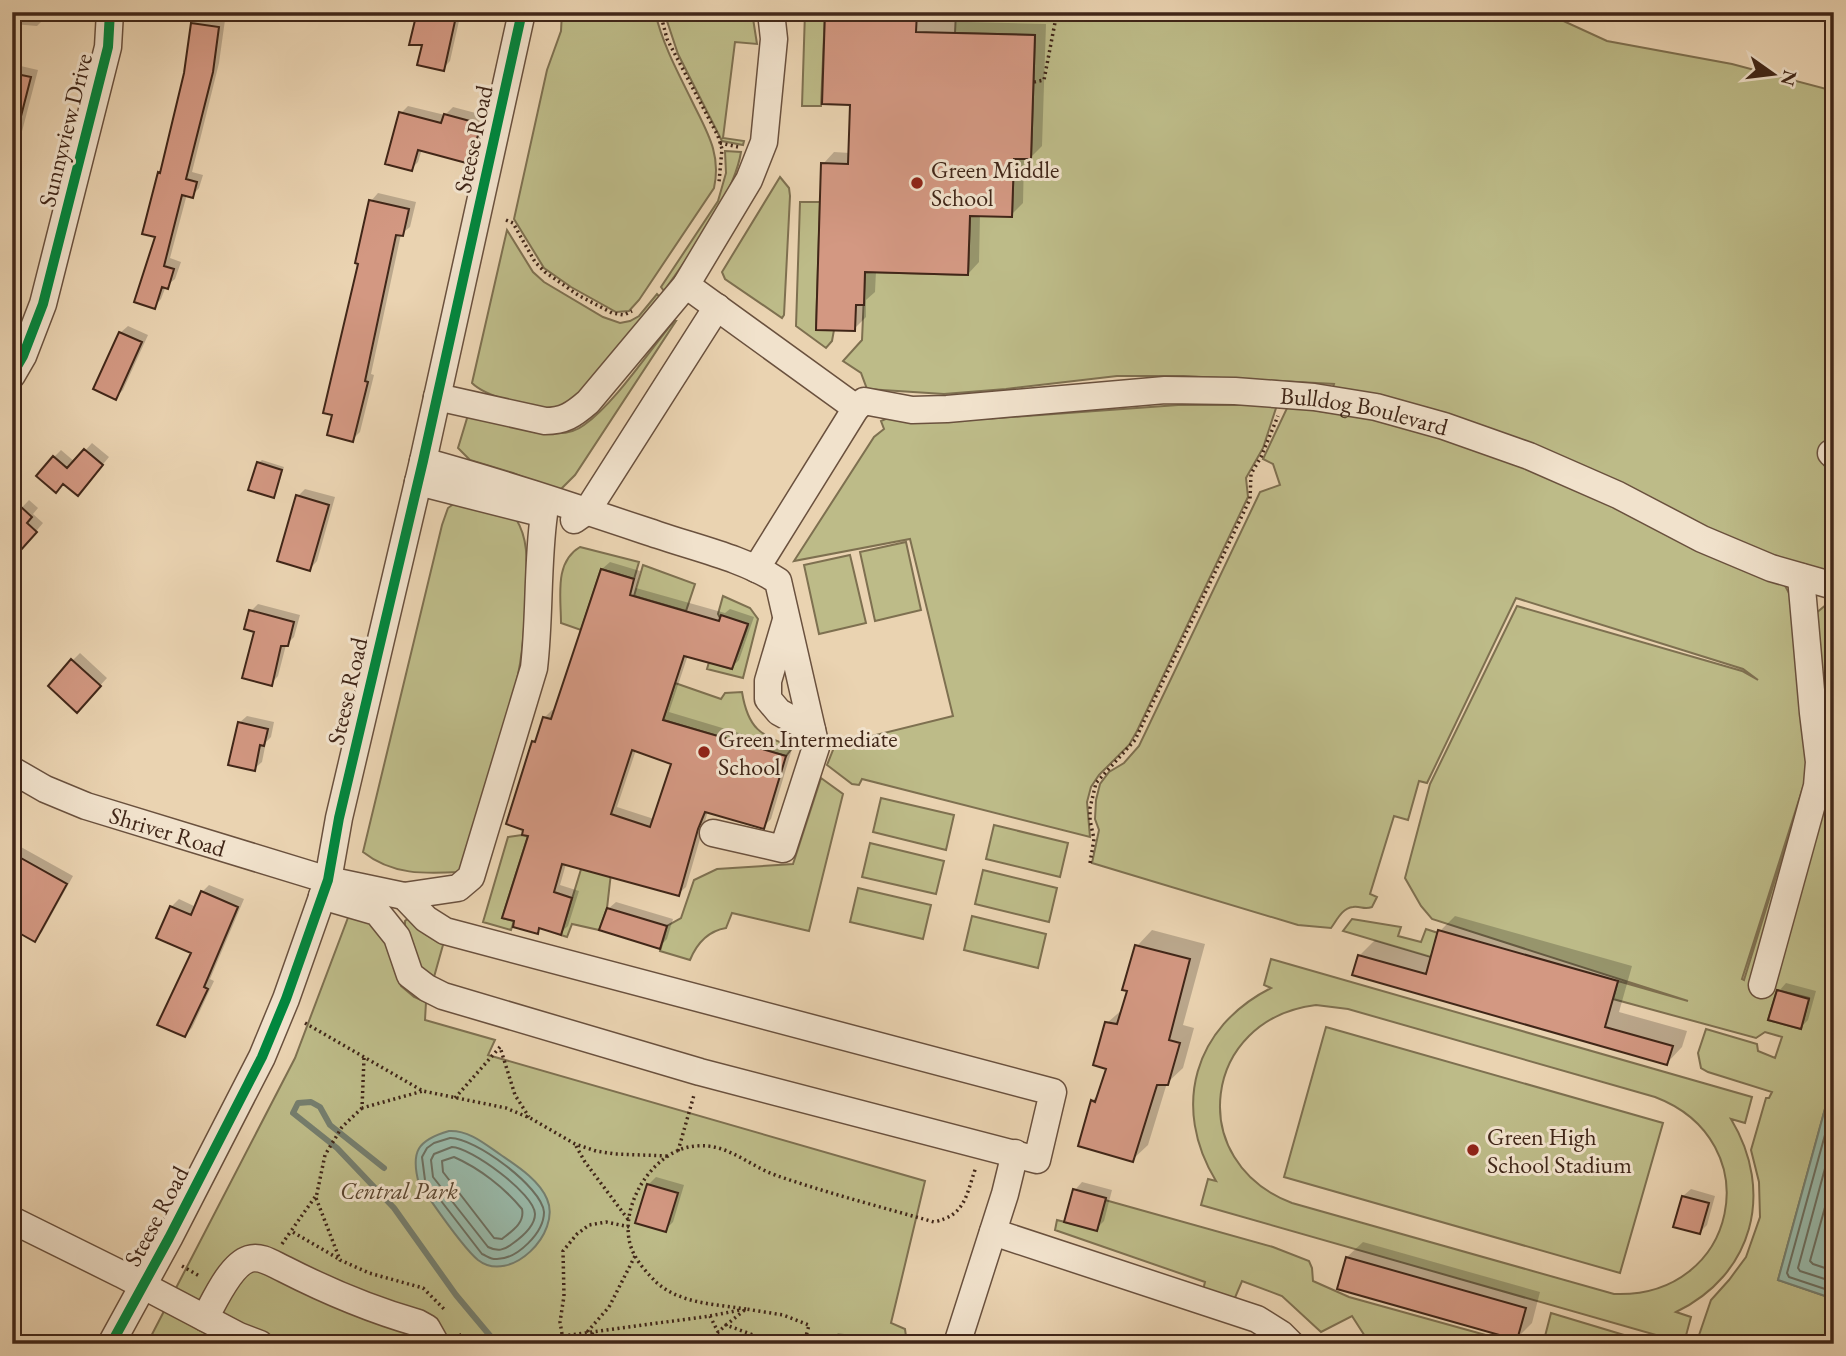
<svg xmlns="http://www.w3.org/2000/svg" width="1846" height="1356" font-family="'EB Garamond',serif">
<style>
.green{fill:#bdbb88;stroke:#7e7050;stroke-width:2;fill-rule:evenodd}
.water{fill:#98b8a8;stroke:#757e6e;stroke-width:2}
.shadow{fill:#0003;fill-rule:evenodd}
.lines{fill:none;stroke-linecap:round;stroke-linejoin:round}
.shore{stroke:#6c6f60;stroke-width:2}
.stream{stroke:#757e6e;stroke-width:6}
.building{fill:#d39882;stroke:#402618;stroke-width:2;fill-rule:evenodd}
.minor-casing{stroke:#6a513e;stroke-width:29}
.path{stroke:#402618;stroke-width:3.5;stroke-dasharray:2 3.5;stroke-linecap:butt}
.minor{stroke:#f1e2cc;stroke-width:26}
.cycleway-casing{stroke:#f1e2cc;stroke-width:15}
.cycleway{stroke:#00873e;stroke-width:10}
.poi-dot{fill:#8f2418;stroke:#f1e2cc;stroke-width:2.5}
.labels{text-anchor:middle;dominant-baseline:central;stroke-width:6;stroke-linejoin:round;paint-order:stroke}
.street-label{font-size:24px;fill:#402618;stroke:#f1e2cc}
.poi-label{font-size:24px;fill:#402618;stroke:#f1e2cc;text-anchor:start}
.park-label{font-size:24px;font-style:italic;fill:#59442e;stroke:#f1e2cc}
</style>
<rect width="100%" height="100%" fill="#ead3b1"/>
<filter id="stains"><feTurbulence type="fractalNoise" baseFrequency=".00286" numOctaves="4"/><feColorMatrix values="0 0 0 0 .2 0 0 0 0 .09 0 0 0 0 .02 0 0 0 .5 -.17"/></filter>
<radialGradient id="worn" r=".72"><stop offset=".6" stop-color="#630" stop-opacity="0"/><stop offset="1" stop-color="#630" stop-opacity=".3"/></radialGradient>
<path class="green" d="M562 12H655C662 42 676 69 690 97 705 129 722 152 714 188L639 300 629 311 616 312 571 287 544 268 514 219 547 70 561 31Z
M664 12H752L757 44 735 42 723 138 744 141 743 145 722 141 678 54Z
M805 12H825L821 106H802Z
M956 12H1544L1607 41 1732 64 1834 91V1076L1778 1280 1834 1299V1344H1696L1711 1300 1729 1280 1746 1257 1760 1217 1759 1182 1751 1150 1766 1098H1769L1772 1092 1708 1072 1701 1068 1698 1053 1706 1029 1757 1044 1758 1051 1775 1058 1782 1037 1765 1032 1756 1038 1613 999 1618 981 1688 1001 1432 919 1421 906 1405 878 1430 784 1517 606 1742 671 1758 680 1743 669 1516 598 1427 783 1419 781 1408 820 1394 816 1370 894 1377 897 1372 907C1364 910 1361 906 1353 907 1342 908 1337 920 1331 928L1298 925 1092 863 1099 830 1095 819 1096 800 1100 784 1109 772 1124 763 1139 746 1260 492 1280 485 1273 464 1263 459 1288 406 1326 412 1334 384 1184 376H1117L1006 389 944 394 867 389 861 373 843 361 862 340 865 272 968 275 970 216H1012L1014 159H1031L1035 35 955 33ZM1784 584 1833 599 1815 614 1820 794 1795 604ZM1804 784 1803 789 1744 980 1742 979ZM1777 990 1809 998 1801 1029 1768 1020Z
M725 151 741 152C734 196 690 254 664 291L661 287 718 201 726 173Z
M780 177 789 188 790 196 784 315 782 318 725 279 722 272Z
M800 202H820L816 329 834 330 832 341 826 348 796 326Z
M507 230 533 272 544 282 603 317 620 323 630 321 639 316 657 294 660 297 570 404C563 406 555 409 548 409 528 407 486 397 472 383Z
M674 321H676L575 475 558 492 513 473 470 460 458 448 468 415 553 433C565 434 575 432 584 425 615 403 649 351 674 321Z
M1178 405H1277L1263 448 1246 478 1248 497 1137 731 1129 745 1099 775 1091 787 1087 802 1090 837 862 779 859 785 852 784 827 765 835 745 953 716 910 539 794 561 874 437 884 429 881 421 890 417 984 419Z
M456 502 516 519C528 538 527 560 526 581 525 617 524 653 515 688 500 750 478 811 459 872 425 874 392 875 363 852L442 525 448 508Z
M906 542 921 610 875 621 860 552Z
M580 547 639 562 634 579 601 569 581 630 561 623C561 597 554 562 580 547Z
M850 555 866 623 819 634 804 565Z
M643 565 695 584 686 611 634 596Z
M723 596 750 608 758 619 743 678 707 669 709 662 732 669 748 625 721 616 720 618 718 614Z
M675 683 721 699 725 693 742 692C748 729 760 735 793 747L786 756 663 720Z
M821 778 843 794 809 931 732 913 726 928C708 931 697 943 690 960L660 951 667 926 681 918 694 880 717 869 793 864Z
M881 798 954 815 946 850 873 832Z
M994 825 1068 843 1060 877 986 859Z
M522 835 528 836 502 918 514 921 511 930 483 922 508 837Z
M870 843 944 861 936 894 862 877Z
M582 866 611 873 607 908 599 930 572 924 567 937 561 935Z
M983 870 1057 888 1049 922 975 904Z
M858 888 931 905 923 939 850 922Z
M349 915 379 925 401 986 414 997 426 1002 425 1020 495 1040 488 1055 925 1181 891 1323 905 1329 907 1344H147L295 1058Z
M972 916 1046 934 1038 968 964 950Z
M410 917 425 934 443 945 434 977 422 974 405 925V921Z
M1352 919 1401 927 1398 936 1421 942 1426 929 1438 933 1431 957 1343 931Z
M1271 959 1752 1097 1745 1123 1731 1119C1775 1192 1753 1275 1676 1312L1691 1317 1684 1343 1201 1205 1208 1179 1216 1181C1171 1107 1194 1027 1271 988L1264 985ZM1316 1005 1348 1009 1655 1097C1771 1141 1738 1299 1614 1294L1292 1203C1184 1162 1202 1019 1316 1005Z
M1326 1027 1663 1123 1620 1273 1284 1177Z
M1105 1200 1273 1247 1309 1261 1312 1268 1313 1281 1349 1297 1518 1344H1370L1352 1316 1321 1332 1282 1296 1242 1281 1234 1300 1203 1290 1205 1282 1055 1230 1057 1220 1097 1230Z
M1551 1313 1654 1344H1543Z"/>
<path class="water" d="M1834 1076V1299L1778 1280Z
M449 1131C469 1130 485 1144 501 1155 517 1166 539 1180 547 1199 562 1233 510 1285 478 1260 460 1245 434 1204 419 1184 410 1151 418 1140 449 1131Z"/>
<path class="shadow" d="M14 12H45V18L37 26 13 24Z
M419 12H461L450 61 443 69 424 43Z
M827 12H927V21L1046 24 1042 146 1030 158 1024 157 1023 203 1011 215 980 214 979 262 968 274 876 271 875 292 866 300V317L854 329 823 164 834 152 850 153 851 103Z
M200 17 225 20 219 63 192 172 203 175 199 188 192 196 187 194 170 258 181 262 175 279 166 286 161 299 154 307 159 173 163 169 186 74 192 24Z
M12 64 38 70 19 143H21L12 181Z
M408 106 445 115 453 107 487 116 477 155 469 162 422 149 418 162 411 169 401 113Z
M378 193 416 202 410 227 401 234 371 374 374 375 360 432 352 440 360 262 371 201Z
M128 326 148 335 123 390 116 397 120 333Z
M92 443 109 457 85 486 64 482 54 457 61 450 75 462Z
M262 460 284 467 276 493 273 496 258 463Z
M305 489 335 497 317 561 310 569 298 496Z
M29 500 38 508 33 514 43 523 27 542 12 518Z
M610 562 640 571 636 588 725 613 730 609 754 617 739 660 732 667 688 655 669 712 792 749 771 819 763 827 708 811 686 887 678 894 566 864 560 885 579 891 568 926 560 933 542 927 537 932 530 835 533 742 539 736 544 718 552 710 556 711 602 569ZM636 750 674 763 654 819 617 807Z
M258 604 300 615 294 637 286 645 278 676 271 684 251 611Z
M80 653 107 678 84 703 73 660Z
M247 716 274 722 271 737 266 742 262 762 254 769 239 723Z
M12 842 73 876 42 932 34 940 12 927Z
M209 885 244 899 210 979 214 981 192 1028 185 1035 193 952 171 907 179 899 196 907 202 892Z
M616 902 673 919 667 939 659 947 608 909Z
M1455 916 1632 966 1619 1012 1687 1031 1682 1047 1667 1063 1359 956 1375 940 1432 957 1440 931Z
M1152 930 1205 944 1183 1025 1194 1028 1183 1068 1167 1083 1148 1145 1132 1160 1092 1101 1099 1094 1108 1067 1107 1023 1124 1008 1137 946Z
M1786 983 1816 991 1808 1020 1801 1027 1779 991Z
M656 1177 684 1185 673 1222 665 1230 648 1185Z
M1082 1182 1112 1190 1104 1221 1096 1229 1075 1190Z
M1691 1189 1715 1196 1707 1225 1700 1232 1683 1196Z
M1363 1242 1540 1292 1532 1323 1517 1338 1347 1257Z
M838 1333 882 1340 881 1344H828Z"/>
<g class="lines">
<path class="shore" d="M1834 1102 1787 1273 1789 1277 1834 1292
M1834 1135 1798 1268 1800 1271 1834 1282
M450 1138C474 1137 542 1187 544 1212 544 1233 517 1259 497 1259 492 1260 487 1256 482 1254L425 1180 422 1157 427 1148 434 1143Z
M452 1147C470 1147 535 1194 535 1214 535 1226 522 1237 512 1244 504 1250 498 1252 488 1247L433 1177 431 1160 434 1154Z
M454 1157C479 1168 505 1188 522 1209 525 1223 512 1231 502 1239L494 1238 443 1172 442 1161Z
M1834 1175 1810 1261 1813 1264 1834 1271"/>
<path class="stream" d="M384 1168 330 1125 320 1107 311 1102 298 1103 293 1113 337 1148 394 1208 456 1295 497 1344"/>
</g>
<path class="building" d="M417 12H457L444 71 417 65 422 45H409Z
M825 12H917L916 32 1035 35 1031 159H1014L1012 217 970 216 968 275 865 272 864 305H856L855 331 816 330 821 163 848 164 850 105 822 104Z
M191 23 219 27 213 72 186 179 197 182 193 198 182 195 164 266 174 269 168 289 162 287 155 309 134 302 155 237 142 234 158 172 160 173 184 73Z
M12 73 31 77 18 128H12Z
M399 112 441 123 444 114 481 124 470 164 418 150 412 171 385 164Z
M369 200 409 209 403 236 396 235 365 381 368 382 353 442 327 435 332 415 323 413 358 264 355 263Z
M119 332 142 342 116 400 93 389Z
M84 449 103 465 78 496 63 484 56 493 36 476 53 456 67 468Z
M257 462 282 470 274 498 248 490Z
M296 495 329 505 310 571 277 561Z
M20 506 32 517 27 523 37 532 12 560V510L15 512Z
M601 569 634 579 630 595 719 621 721 615 748 624 732 669 684 656 663 720 786 756 764 829 705 812 698 829 679 896 562 864 554 892 572 898 561 935 539 928 538 934 513 927 514 921 502 918 528 836 522 835 523 830 506 824 532 741 535 742 543 717 551 719ZM632 750 671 764 650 827 611 814Z
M249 610 294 622 288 646H281L272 686 242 678 254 632 244 629Z
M71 659 101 686 77 713 48 686Z
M238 722 268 729 264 746 260 745 255 771 228 765Z
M12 853 67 884 35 942 12 929Z
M201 891 238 907 204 987 208 989 185 1037 157 1025 191 953 156 938 170 906 191 915Z
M607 908 667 926 660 949 599 930Z
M1438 930 1618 981 1605 1027 1673 1046 1667 1065 1352 975 1358 955 1426 974Z
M1135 945 1190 959 1169 1040 1180 1043 1168 1085H1157L1133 1162 1078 1146 1091 1100 1095 1102 1106 1069 1093 1065 1105 1022 1117 1024 1127 991 1122 990Z
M1777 990 1809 999 1801 1029 1768 1020Z
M647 1184 678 1193 666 1232 635 1223Z
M1073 1189 1106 1198 1097 1231 1064 1222Z
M1682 1196 1709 1203 1700 1234 1673 1227Z
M1346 1257 1526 1308 1517 1340 1337 1289Z"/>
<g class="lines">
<defs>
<g id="minor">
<path id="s1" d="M686 285 856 408 864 401 912 410 947 409 1165 390 1235 391 1314 397 1376 407 1444 426 1529 456 1618 495 1702 539 1771 568 1834 586"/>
<path d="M12 375 23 356 43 304 108 47 110 12"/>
<path d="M437 397 545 421C564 421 573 415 588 402L686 285 749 180 764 142 774 39 771 12"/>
<path d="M1831 453 1834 456"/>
<path d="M423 461C503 483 580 509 658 535 696 548 745 559 778 581L816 747 783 849 713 833"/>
<path d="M574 520 587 511 717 307"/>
<path d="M756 569 856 408"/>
<path d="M786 620 768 681V699L779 712 812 730"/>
<path id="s2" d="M12 770 45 789 86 806 328 880 404 896 458 888 471 877 534 668C540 617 537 565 544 514L418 482"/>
<path d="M322 896 377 912 397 937 410 975 427 988 443 996 700 1072 1037 1160 1053 1092 445 931 426 919 404 896"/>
<path d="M1762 985 1817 786 1819 762 1813 713 1801 577"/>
<path d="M12 1220 121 1274 239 1336 260 1344"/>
<path d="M993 1232 1257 1319 1281 1334 1291 1344"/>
<path d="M205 1318C214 1302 230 1265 249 1259 261 1255 273 1264 284 1269 329 1292 369 1309 418 1323L427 1328 436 1344"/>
<path d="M111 1344 169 1238 262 1057 286 999 328 880 339 818 423 461 522 12"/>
<path d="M957 1344 1005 1194 1015 1153"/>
</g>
</defs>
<use href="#minor" class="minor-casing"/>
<path class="path" d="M660 12 667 39 718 136 722 149 719 182
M1034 82 1044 80 1057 12
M720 143 738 147
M506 220 513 223 535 262 545 272 578 295 612 313 624 315 632 311
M1090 863 1094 839 1090 820V808L1096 783 1135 740 1250 499 1251 474 1261 457 1278 416
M305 1023 423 1091 506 1108 530 1118 575 1144 596 1151 615 1154 668 1156
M364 1058 362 1108 423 1091
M455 1098 500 1047 515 1095 529 1117
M362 1108 342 1127 325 1155 316 1198 340 1260 369 1273 423 1288 444 1309
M576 1146 585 1162 630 1222
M678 1151 694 1095
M315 1197 291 1231 339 1259
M282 1244 291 1231
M182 1266 201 1277
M746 1309C715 1304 679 1304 655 1281 649 1275 639 1264 635 1256 612 1216 650 1149 696 1146 727 1143 748 1165 775 1175 827 1193 881 1207 934 1222 966 1215 966 1195 976 1167
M710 1316 718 1332
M459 1334 465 1344
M562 1334 560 1322 564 1296 563 1251 577 1234 589 1225 606 1222 630 1227
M503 1344 710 1316 740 1310
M607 1344 588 1331 609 1307 635 1256
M705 1344 726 1325
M778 1344 726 1325 746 1309 783 1315 809 1325 804 1344"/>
<use href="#minor" class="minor"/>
<defs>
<path id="cycleway" d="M12 375 23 356 43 304 108 47 110 12
M111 1344 169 1238 262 1057 286 999 328 880 339 818 423 461 522 12"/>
</defs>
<use href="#cycleway" class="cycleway-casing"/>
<use href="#cycleway" class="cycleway"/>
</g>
<g class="poi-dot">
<circle cx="917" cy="183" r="7"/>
<circle cx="704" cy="752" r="7"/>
<circle cx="1473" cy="1150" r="7"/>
</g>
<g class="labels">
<g class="street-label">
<text transform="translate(65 130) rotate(-76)">Sunnyview Drive</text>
<text transform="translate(473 139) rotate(-78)">Steese Road</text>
<text stroke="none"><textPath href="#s1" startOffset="724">Bulldog Boulevard</textPath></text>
<text transform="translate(347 691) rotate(-77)">Steese Road</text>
<text stroke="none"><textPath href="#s2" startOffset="168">Shriver Road</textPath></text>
<text transform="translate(156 1216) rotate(-62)">Steese Road</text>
</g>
<g class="poi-label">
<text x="931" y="169">Green Middle<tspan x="931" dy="28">School</tspan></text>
<text x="718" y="738">Green Intermediate<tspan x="718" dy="28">School</tspan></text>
<text x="1487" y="1136">Green High<tspan x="1487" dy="28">School Stadium</tspan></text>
</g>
<g class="park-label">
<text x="399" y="1190">Central Park</text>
</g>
</g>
<rect width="1846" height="1356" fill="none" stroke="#ead3b1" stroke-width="42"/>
<rect x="14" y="14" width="1818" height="1328" fill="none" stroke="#402618" stroke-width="3.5"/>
<rect x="21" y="21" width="1804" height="1314" fill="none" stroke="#402618" stroke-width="2"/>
<g transform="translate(1773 74) rotate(104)" stroke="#f1e2cc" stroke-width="5" paint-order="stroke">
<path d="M0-5L12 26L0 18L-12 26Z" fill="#402618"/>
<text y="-10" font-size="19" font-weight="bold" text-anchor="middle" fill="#402618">N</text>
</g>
<rect width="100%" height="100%" filter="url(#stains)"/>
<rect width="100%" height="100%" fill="url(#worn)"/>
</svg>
